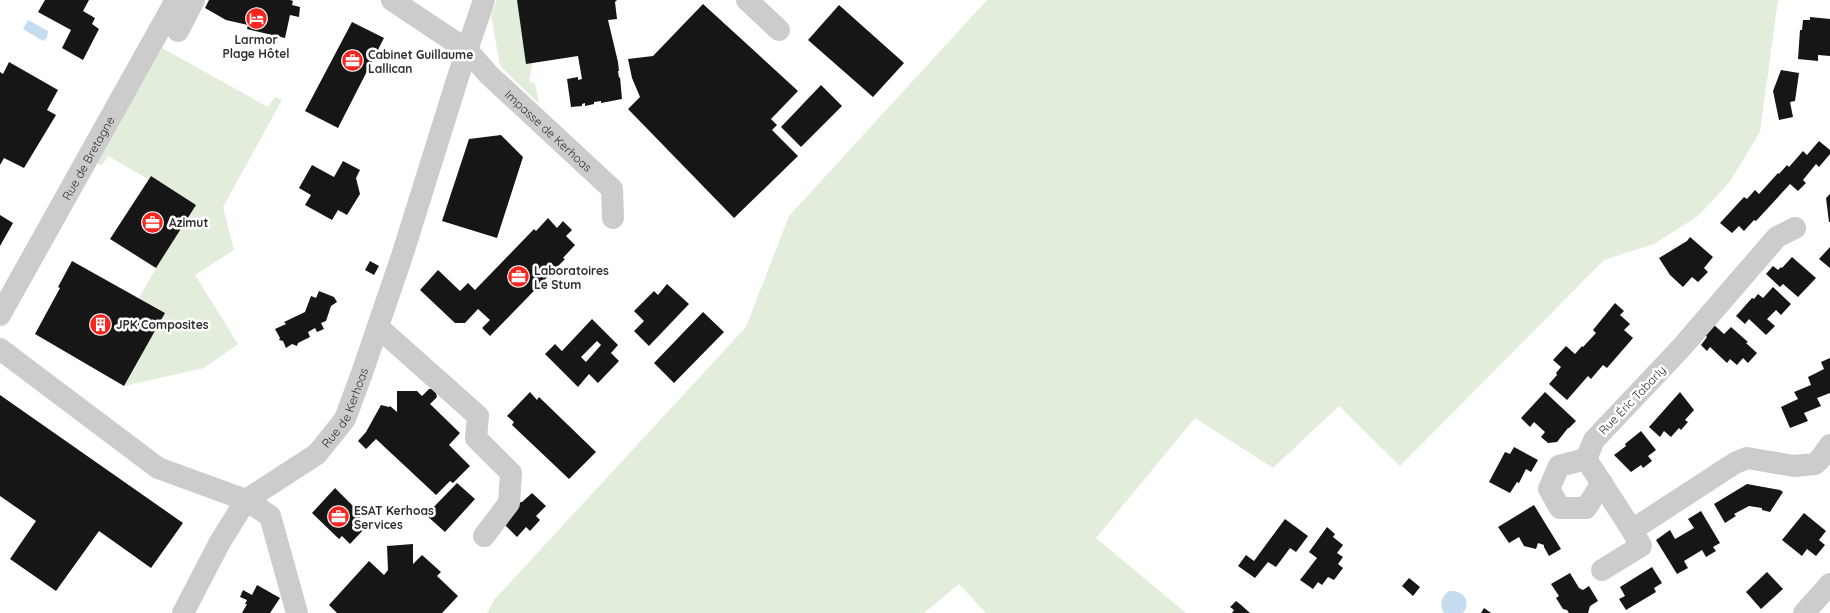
<svg xmlns="http://www.w3.org/2000/svg" width="1830" height="613" font-family="Quicksand,sans-serif">
<style>
.green{fill:#e3eddb}
.water{fill:#c5dbef}
.building{fill:#161616;fill-rule:evenodd}
.lines{fill:none;stroke-linecap:round;stroke-linejoin:round}
.minor{stroke:#ccc;stroke-width:22}
.labels{text-anchor:middle;dominant-baseline:central;stroke-width:5;stroke-linejoin:round;paint-order:stroke}
.poi-label{font-size:12px;font-weight:bold;fill:#2f2f2f;stroke:#fff;text-anchor:start}
.street-label{font-size:12px;fill:#2f2f2f;stroke:#fff}
</style>
<rect width="100%" height="100%" fill="#fff"/>
<path class="green" d="M497 0H545L529 82 535 83 539 104 500 66 491 15Z
M987 0H1778L1760 132 1729 183 1698 216 1654 244 1604 260 1400 466 1339 406 1273 468 1195 418 1096 538 1186 613H986L959 584 924 613H487L494 600 746 327 789 216Z
M162 48 268 107 275 97 282 100 223 207 234 250 195 275 238 344 204 368 124 386 165 313 139 298 156 268 196 205 151 176 148 179 108 156 101 166 96 163Z"/>
<path class="water" d="M28 20 48 31 47 38 43 41 23 29Z
M1449 591C1463 590 1472 601 1463 613H1444C1439 604 1441 597 1449 591Z"/>
<path class="building" d="M45 0H89L83 11 95 18 92 24 99 29 83 60 62 48 71 30 38 12Z
M209 0H290L293 1 292 5 300 7 299 17 290 15 285 38 247 29 248 25 226 20 205 8Z
M517 0H617L615 2 617 19 608 20 618 62 619 71H618L619 78 620 77 622 99 601 103V101L594 102V104L585 106V103L582 104V106L571 107 567 79 578 77V80L582 79 578 56 526 64Z
M703 4 798 91 771 119 777 125 772 130 798 156 734 218 628 109 640 97 632 78 628 59 653 56Z
M839 5 904 63 873 97 808 40Z
M1810 17 1830 19V56L1818 55V61L1798 59 1800 30H1802L1803 20H1810Z
M352 22 384 38 338 128 305 111Z
M9 62 58 90 47 110 56 115 24 168 4 158 0 165V72L3 74Z
M1781 70 1799 73 1795 101 1790 102 1793 117 1779 120 1773 91Z
M821 85 842 106 801 147 781 127Z
M501 135 523 157 497 238 442 221 469 139Z
M1819 141 1830 150V154L1819 167 1816 164 1803 180 1806 183 1798 191 1790 184 1756 221 1754 220 1744 231 1739 226 1732 233 1720 223 1744 197 1747 199 1755 190 1759 194 1778 173 1779 174 1787 165 1789 167 1803 151 1807 155Z
M343 161 360 170 356 178 360 194 347 215 338 210 332 220 305 205 311 195 299 188 312 165 334 177Z
M151 176 196 205 156 268 110 239Z
M1830 194V222H1829L1826 198Z
M0 215 13 223 0 246Z
M548 218 557 228 563 221 572 230 566 236 575 245 563 258 565 259 490 336 482 328 490 320 478 309 465 323H455L420 290 438 270 460 291 468 283 475 290 534 229 536 231Z
M1690 237 1713 257 1704 268 1708 272 1698 282 1692 277 1683 287 1670 275 1659 258 1687 241Z
M1830 247V268L1819 259Z
M1792 257 1816 278 1798 297 1783 284 1780 287 1766 274 1773 266 1778 270 1781 267 1782 268Z
M72 261 165 313 124 386 35 334 60 288 58 287Z
M370 261 379 266 374 275 365 270Z
M667 284 689 304 649 346 634 331 644 321 634 311 654 291 658 295Z
M1773 287 1791 304 1781 315 1776 310 1767 319 1775 326 1766 335 1749 319 1745 324 1736 316 1752 298 1754 299 1758 294 1763 298Z
M319 291 334 297 337 302 331 306 326 321 321 323 324 329 317 332 315 328 308 332 310 337 298 343 297 346 292 344 286 348 283 341 279 340 280 338 275 329 286 324 284 322 305 312 311 296 316 298Z
M1615 303 1624 311 1620 315 1630 324 1624 330 1633 338 1607 368 1603 365 1591 379 1588 376 1567 400 1549 384 1557 375 1556 373 1561 367 1553 360 1566 346 1575 354 1582 346 1583 347 1596 333 1593 330Z
M703 312 724 332 674 383 654 363Z
M592 319 618 345 611 353 619 361 598 383 589 374 578 387 545 354 555 344 562 351ZM597 341 601 345 586 362 581 357Z
M1714 325 1724 334 1731 327 1748 342 1746 343 1757 353 1748 363 1743 358 1737 365 1730 359 1727 363 1710 347 1707 351 1701 345 1707 337 1705 335Z
M1830 358V393L1817 398 1821 406 1804 413 1808 421 1790 428 1781 407 1798 399 1794 392 1811 385 1808 377 1824 369 1821 362Z
M429 389H432L436 393 437 397 430 404 460 433 449 445 470 466 453 483 450 481 436 495 376 439 366 449 358 441 366 432 381 405 389 407 390 406 397 412V391H417L422 396Z
M530 392 537 400 539 397 596 452 569 479 512 425 514 422 507 416Z
M1545 392 1576 421 1569 428H1568L1557 442 1548 443 1541 437 1545 432 1534 422 1530 427 1521 418Z
M1680 392 1694 410 1685 420 1688 422 1681 430 1679 428 1671 437 1664 431 1660 437 1649 427Z
M0 395 183 523 151 568 99 531 56 591 10 559 36 521 0 496Z
M1641 431 1656 450 1648 456 1652 461 1643 468 1641 465 1631 472 1614 455 1626 446 1625 444Z
M1514 447 1538 460 1531 472 1526 469 1519 483 1517 482 1510 493 1489 482 1505 452 1510 454Z
M457 483 475 499 445 532 426 515Z
M1747 484 1780 490 1783 492 1770 512 1762 510V508L1749 506 1734 514 1736 516 1725 523 1714 504Z
M335 488 362 515 358 520 366 527 350 544 342 536 339 539 312 513Z
M532 493 546 506 536 516 540 520 530 531 526 527 517 537 503 523 516 503 522 502Z
M1534 505 1561 549 1549 556 1544 547V545L1538 543 1536 549 1524 546 1519 537 1509 543 1498 527Z
M1701 511 1720 543 1713 547 1716 551 1706 557 1702 550 1684 561 1688 568 1677 574 1656 540 1670 530 1675 539 1694 528 1688 519Z
M1804 513 1826 531 1819 540 1825 545 1816 556 1807 549 1802 556 1782 540Z
M1285 519 1308 536 1296 552 1290 548 1276 567 1268 562 1255 578 1238 566 1246 555 1254 561Z
M1327 527 1335 534 1333 537 1343 545 1337 553 1343 557 1338 564 1343 568 1334 580 1328 577 1322 585 1318 582 1313 589 1300 580 1317 558 1309 552Z
M413 544V564L422 555 441 572 437 576 458 596 442 613H337L329 605 369 561 384 575 388 570 387 546Z
M1652 567 1662 583 1654 588 1656 592 1626 610 1619 599 1625 596 1620 587Z
M1767 572 1783 589 1761 609 1746 592Z
M1570 573 1579 588 1583 590 1589 586 1598 601 1590 606 1588 613H1569L1567 610 1563 609 1556 598 1559 596 1551 584Z
M1409 578 1420 587 1413 596 1402 586Z
M257 585 280 598 270 613H242L247 604H245L247 600 240 597 243 590 252 595Z
M1236 601 1240 604 1250 613H1232L1234 610 1230 607Z
M1484 608 1491 613H1481Z"/>
<g class="lines">
<g class="minor">
<path id="s1" d="M392 0 467 50 489 75 612 189 613 218"/>
<path d="M747 0 779 30"/>
<path d="M178 31 194 0"/>
<path d="M1795 228 1777 237 1681 348 1594 440 1586 459 1632 530 1735 463 1747 458 1794 466 1815 464 1821 458 1830 445"/>
<path id="s2" d="M0 315 176 0"/>
<path d="M378 327 478 416 476 438 511 473 509 503 484 536"/>
<path id="s3" d="M0 349 158 468 246 500 317 454 345 419 362 373 402 256 458 77 484 0"/>
<path d="M1586 459 1559 466 1549 489 1560 508H1586L1602 483"/>
<path d="M1602 570 1641 546 1632 530"/>
<path d="M183 613 220 542 246 500 270 516 297 613"/>
<path d="M1804 613 1830 584"/>
</g>
</g>
<defs>
<symbol id="hotel-disc" viewBox="-11 -11 22 22"><circle r="9.5" fill="#f62520" stroke="#fff"/><path d="M-6-4.5h1.5V1H6V5H4.5V3h-9V5H-6ZM-4 0a1.8 1.8 0 1 1 3.6 0ZM.5 0V-2.5h3Q6-2.5 6 0Z" fill="#fff"/></symbol>
<symbol id="office-disc" viewBox="-11 -11 22 22"><circle r="9.5" fill="#f62520" stroke="#fff"/><path d="M-6-3h4V-5.5h4V-3h4V5H-6ZM-1-4.5V-3h2v-1.5ZM-6 0V1H6V0Z" fill="#fff"/></symbol>
<symbol id="building-disc" viewBox="-11 -11 22 22"><circle r="9.5" fill="#f62520" stroke="#fff"/><path d="M-4-6H4V6H1V3H-1V6H-4ZM-2.5-4.3h1.7v1.8h-1.7ZM.8-4.3h1.7v1.8H.8ZM-2.5-1h1.7V.8h-1.7ZM.8-1h1.7V.8H.8Z" fill="#fff"/></symbol>
</defs>
<g fill-rule="evenodd">
<use href="#hotel-disc" x="244" y="6" width="25" height="25"/>
<use href="#office-disc" x="340" y="48" width="25" height="25"/>
<use href="#office-disc" x="140" y="210" width="25" height="25"/>
<use href="#office-disc" x="506" y="264" width="25" height="25"/>
<use href="#building-disc" x="88" y="312" width="25" height="25"/>
<use href="#office-disc" x="326" y="504" width="25" height="25"/>
</g>
<g class="labels">
<g class="poi-label">
<text x="256" y="39" text-anchor="middle">Larmor<tspan x="256" dy="14">Plage Hôtel</tspan></text>
<text x="368" y="54">Cabinet Guillaume<tspan x="368" dy="14">Lallican</tspan></text>
<text x="169" y="222">Azimut</text>
<text x="534" y="270">Laboratoires<tspan x="534" dy="14">Le Stum</tspan></text>
<text x="116" y="324">JPK Composites</text>
<text x="354" y="510">ESAT Kerhoas<tspan x="354" dy="14">Services</tspan></text>
</g>
<g class="street-label">
<text stroke="none"><textPath href="#s1" startOffset="205">Impasse de Kerhoas</textPath></text>
<text stroke="none"><textPath href="#s2" startOffset="180">Rue de Bretagne</textPath></text>
<text transform="translate(1632 400) rotate(-46)">Rue Éric Tabarly</text>
<text stroke="none"><textPath href="#s3" startOffset="431">Rue de Kerhoas</textPath></text>
</g>
</g>
</svg>
